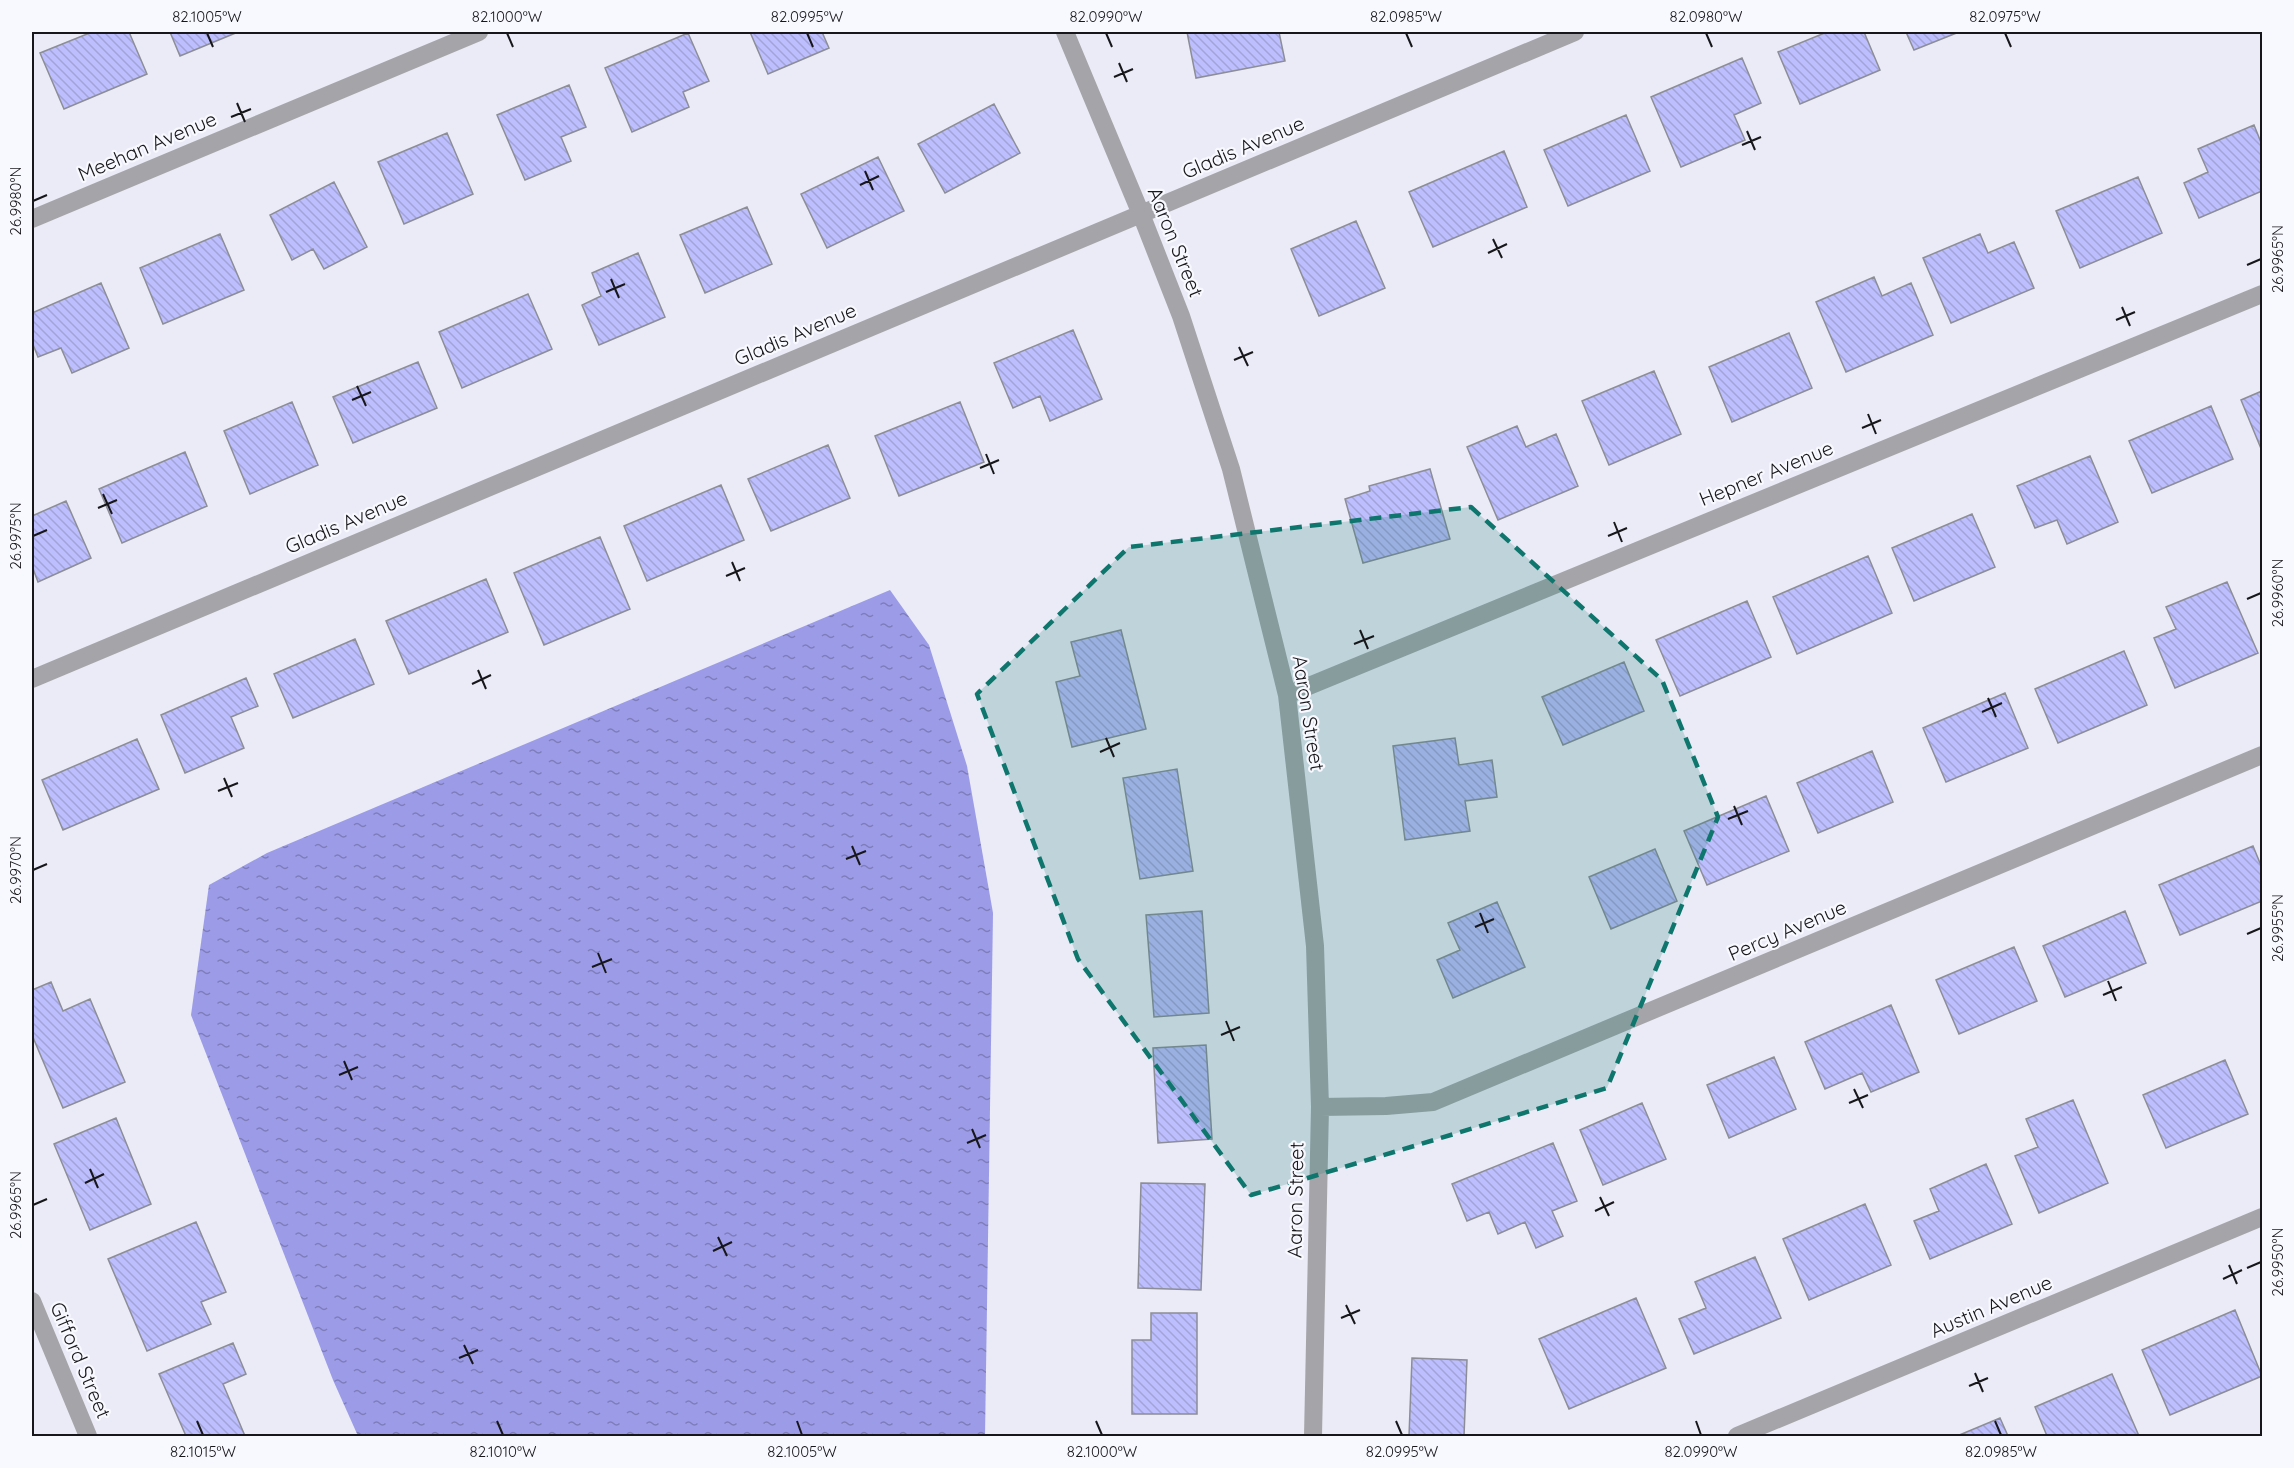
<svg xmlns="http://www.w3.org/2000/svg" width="2294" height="1468" font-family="Quicksand,sans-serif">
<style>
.water{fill:url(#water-ripples)}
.building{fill:url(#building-back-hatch);stroke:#8c8d96;stroke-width:1.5}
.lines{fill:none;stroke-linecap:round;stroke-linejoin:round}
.minor{stroke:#a5a5a9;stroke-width:18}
.marked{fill:#0f766e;fill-opacity:0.2;stroke:#0f766e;stroke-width:4.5;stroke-dasharray:12 8;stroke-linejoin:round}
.ticks{fill:none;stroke:#17171b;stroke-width:2}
.labels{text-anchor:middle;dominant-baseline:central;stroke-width:4.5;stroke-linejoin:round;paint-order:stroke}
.street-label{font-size:20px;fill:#17171b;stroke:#f8f8ff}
.neatline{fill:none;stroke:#17171b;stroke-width:2}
.ticks-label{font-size:15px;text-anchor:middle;fill:#17171b}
</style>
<defs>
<pattern id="water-ripples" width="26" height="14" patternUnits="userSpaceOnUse" patternTransform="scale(1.5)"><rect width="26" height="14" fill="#9c9be7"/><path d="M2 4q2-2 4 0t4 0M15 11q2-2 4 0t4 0" fill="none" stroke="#7e7dba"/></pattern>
<pattern id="building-back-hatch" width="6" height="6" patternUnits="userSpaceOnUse" patternTransform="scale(1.5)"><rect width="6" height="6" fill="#bdbefd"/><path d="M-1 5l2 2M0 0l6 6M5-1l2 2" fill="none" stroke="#a2a3d8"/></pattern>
</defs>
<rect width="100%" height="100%" fill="#eaebf6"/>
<path class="water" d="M890 590 929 645 967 766 993 913 985 1436H358L333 1380 191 1015 209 885 267 853Z"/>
<path class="building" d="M92 32H129L147 74 64 109 40 53Z
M170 32H238L180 56Z
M750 32H822L829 48 768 74Z
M1187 32H1279L1285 61 1196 78Z
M1827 32H1864L1880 70 1800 104 1778 52Z
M1906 32H1959L1914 50Z
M688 33 709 81 683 92 689 107 632 132 605 68Z
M1742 58 1761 103 1734 115 1745 140 1681 167 1651 97Z
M569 85 586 127 561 137 571 161 525 180 497 115Z
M994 104 1020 153 945 193 918 144Z
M1626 115 1650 171 1568 206 1544 150Z
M2254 125 2262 145V191L2199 218 2184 183 2208 172 2198 149Z
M447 133 473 194 404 224 378 162Z
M1504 151 1527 207 1433 247 1409 192Z
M878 157 904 211 827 248 801 194Z
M2138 177 2162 233 2080 268 2056 211Z
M334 182 367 247 324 269 313 249 292 260 270 215Z
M747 207 772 264 705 293 680 235Z
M1356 221 1385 288 1319 316 1291 249Z
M220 234 244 290 163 324 140 268Z
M1980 234 1988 253 2014 242 2034 288 1951 323 1923 258Z
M638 253 665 317 599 345 582 305 601 296 592 273Z
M1874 277 1882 296 1911 283 1933 335 1846 372 1816 302Z
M101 283 129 348 72 373 61 348 38 357 32 342V313Z
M528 294 552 349 462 388 439 332Z
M1073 330 1102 399 1050 421 1040 396 1013 408 994 363Z
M1789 333 1812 388 1732 422 1709 367Z
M418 362 437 408 353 443 333 397Z
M1654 371 1681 434 1609 465 1582 401Z
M2262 391V451L2241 400Z
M292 402 318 465 250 494 224 431Z
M960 402 984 462 899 496 875 436Z
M2211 406 2233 459 2152 493 2129 441Z
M1517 426 1526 447 1556 434 1578 486 1498 520 1467 447Z
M828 445 850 498 771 531 748 479Z
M185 452 207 506 122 543 99 489Z
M2090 456 2118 522 2067 544 2057 520 2035 528 2017 486Z
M1430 469 1450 539 1363 563 1345 499 1370 491 1369 486Z
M721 485 744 540 647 581 624 526Z
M66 501 91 558 38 582 32 566V516Z
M1972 514 1995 567 1914 601 1892 548Z
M600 537 630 609 544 645 514 573Z
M1868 556 1892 613 1797 654 1773 597Z
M486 579 508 632 409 674 386 621Z
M2227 582 2258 653 2175 688 2154 638 2176 629 2166 607Z
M1747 601 1771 657 1680 696 1656 640Z
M1121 630 1146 729 1072 747 1056 682 1080 676 1071 642Z
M355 639 374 684 293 718 274 674Z
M2124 651 2147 705 2058 743 2035 689Z
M1624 662 1644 711 1563 745 1542 697Z
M246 678 258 706 231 717 244 748 185 773 161 715Z
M2005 693 2028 748 1946 782 1923 728Z
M1455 738 1459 765 1492 760 1497 797 1465 801 1470 831 1405 840 1393 746Z
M137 739 159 789 63 830 42 780Z
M1872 751 1893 802 1818 833 1797 783Z
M1177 769 1193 871 1140 879 1123 778Z
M1766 796 1789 851 1707 885 1684 831Z
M2253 846 2262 868V901L2180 935 2159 885Z
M1655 849 1677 901 1611 929 1589 877Z
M1497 902 1525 967 1453 998 1437 960 1460 950 1448 923Z
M1202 911 1209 1013 1154 1017 1146 915Z
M2125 911 2146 963 2065 997 2043 946Z
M2014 947 2037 1001 1959 1034 1936 980Z
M51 982 63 1011 90 999 125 1082 63 1108 32 1035V990Z
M1891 1005 1919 1072 1871 1092 1862 1073 1825 1089 1805 1042Z
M1206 1045 1212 1139 1158 1143 1153 1048Z
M1774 1057 1796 1109 1729 1138 1707 1085Z
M2225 1060 2248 1114 2166 1148 2143 1095Z
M2073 1100 2108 1183 2039 1213 2015 1156 2038 1147 2026 1119Z
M1642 1103 1666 1159 1603 1185 1580 1130Z
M116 1118 151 1204 90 1230 54 1144Z
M1553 1143 1577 1201 1552 1211 1563 1236 1536 1248 1525 1222 1498 1234 1489 1212 1467 1221 1452 1184Z
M1986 1164 2012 1224 1930 1259 1914 1221 1939 1211 1930 1189Z
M1141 1183 1205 1184 1201 1290 1138 1288Z
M1865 1204 1891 1265 1809 1300 1783 1239Z
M196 1222 226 1292 201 1302 211 1324 147 1351 108 1259Z
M1755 1257 1781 1318 1694 1354 1679 1319 1706 1308 1695 1282Z
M1636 1298 1666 1368 1569 1409 1539 1339Z
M2235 1310 2262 1376 2170 1415 2142 1350Z
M1151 1313H1197V1414H1132V1340H1151Z
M233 1343 246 1374 223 1384 245 1436H186L159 1374Z
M1412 1358 1467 1360 1464 1436H1409Z
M2112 1374 2139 1436H2047L2035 1407Z
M2000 1418 2008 1436H1957Z"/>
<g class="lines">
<path class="minor" d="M1065 32 1141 214 1181 316 1231 469 1287 695 1315 946 1320 1107 1313 1436
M32 219 479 32
M32 679 1575 32
M1287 695 2262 294
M1320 1107 1386 1106 1433 1102 2262 755
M32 1301 88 1436
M1737 1436 2262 1217"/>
</g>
<path class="marked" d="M1471 507 1662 680 1718 817 1607 1088 1251 1195 1078 959 977 694 1129 547Z"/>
<path class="ticks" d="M207 33 213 47M507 33 513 47M807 33 813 47M1106 33 1112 47M1406 33 1412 47M1706 33 1712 47M2005 33 2011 47M1119 63 1127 82M1114 77 1133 69M237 103 245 122M231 117 251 109M1747 131 1755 150M1742 145 1761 137M865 171 873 190M860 185 879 176M33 201 47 195M1493 239 1502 258M1488 253 1507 244M2247 265 2261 259M611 279 619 298M606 292 625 284M2122 307 2130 326M2116 320 2135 312M1239 347 1248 366M1234 360 1253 352M357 386 366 406M352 400 371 392M1868 414 1876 434M1862 428 1881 420M986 454 994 474M980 468 999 460M103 494 112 514M98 508 117 500M1614 522 1622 542M33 536 47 530M1608 536 1627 528M732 562 740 581M726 576 745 568M2247 599 2261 593M1360 630 1368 649M1354 644 1374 636M478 670 486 689M472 684 491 675M1988 698 1996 717M1982 712 2002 703M1106 738 1114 757M1100 752 1120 743M224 778 232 797M218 791 238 783M1734 806 1742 825M1728 819 1748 811M852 846 860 865M846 859 866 851M33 870 47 864M1480 913 1488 933M1475 927 1494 919M2247 934 2261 928M598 953 606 973M592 967 612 959M2108 981 2116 1001M2103 995 2122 987M1226 1021 1234 1041M1221 1035 1240 1027M344 1061 352 1080M339 1075 358 1067M1854 1089 1863 1108M1849 1103 1868 1095M972 1129 980 1148M967 1143 986 1135M90 1169 98 1188M85 1183 104 1174M1600 1197 1609 1216M33 1205 47 1199M1595 1211 1614 1202M718 1237 727 1256M713 1251 732 1242M2229 1265 2237 1284M2247 1268 2261 1262M2223 1279 2242 1270M1346 1305 1355 1324M1341 1318 1360 1310M464 1345 473 1364M459 1358 478 1350M1975 1373 1983 1392M1969 1386 1988 1378M197 1421 203 1435M497 1421 503 1435M797 1421 802 1435M1096 1421 1102 1435M1396 1421 1402 1435M1696 1421 1701 1435M1995 1421 2001 1435"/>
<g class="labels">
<g class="street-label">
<text transform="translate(147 146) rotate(-23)">Meehan Avenue</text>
<text transform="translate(1243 147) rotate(-23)">Gladis Avenue</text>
<text transform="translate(1176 242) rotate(68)">Aaron Street</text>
<text transform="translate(795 334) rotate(-23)">Gladis Avenue</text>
<text transform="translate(1766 473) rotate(-22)">Hepner Avenue</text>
<text transform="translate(346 522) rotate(-23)">Gladis Avenue</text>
<text transform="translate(1309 713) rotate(81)">Aaron Street</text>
<text transform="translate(1787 930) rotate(-23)">Percy Avenue</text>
<text transform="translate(1295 1200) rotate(-89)">Aaron Street</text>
<text transform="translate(1991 1306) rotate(-23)">Austin Avenue</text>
<text transform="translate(81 1360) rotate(67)">Gifford Street</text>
</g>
</g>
<rect width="2294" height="1468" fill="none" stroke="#f8f8ff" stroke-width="66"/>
<rect x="33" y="33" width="2228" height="1402" class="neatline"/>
<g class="ticks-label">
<text x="207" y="22">82.1005°W</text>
<text x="507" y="22">82.1000°W</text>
<text x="807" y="22">82.0995°W</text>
<text x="1106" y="22">82.0990°W</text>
<text x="1406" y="22">82.0985°W</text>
<text x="1706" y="22">82.0980°W</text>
<text x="2005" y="22">82.0975°W</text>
<text transform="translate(16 201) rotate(-90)" y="5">26.9980°N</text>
<text transform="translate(2278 259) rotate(-90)" y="5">26.9965°N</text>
<text transform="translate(16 536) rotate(-90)" y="5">26.9975°N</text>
<text transform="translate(2278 593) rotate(-90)" y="5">26.9960°N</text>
<text transform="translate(16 870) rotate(-90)" y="5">26.9970°N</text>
<text transform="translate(2278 928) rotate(-90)" y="5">26.9955°N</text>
<text transform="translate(16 1205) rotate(-90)" y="5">26.9965°N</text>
<text transform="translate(2278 1262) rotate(-90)" y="5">26.9950°N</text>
<text x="203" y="1457">82.1015°W</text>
<text x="503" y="1457">82.1010°W</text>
<text x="802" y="1457">82.1005°W</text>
<text x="1102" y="1457">82.1000°W</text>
<text x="1402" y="1457">82.0995°W</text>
<text x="1701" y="1457">82.0990°W</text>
<text x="2001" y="1457">82.0985°W</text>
</g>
</svg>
